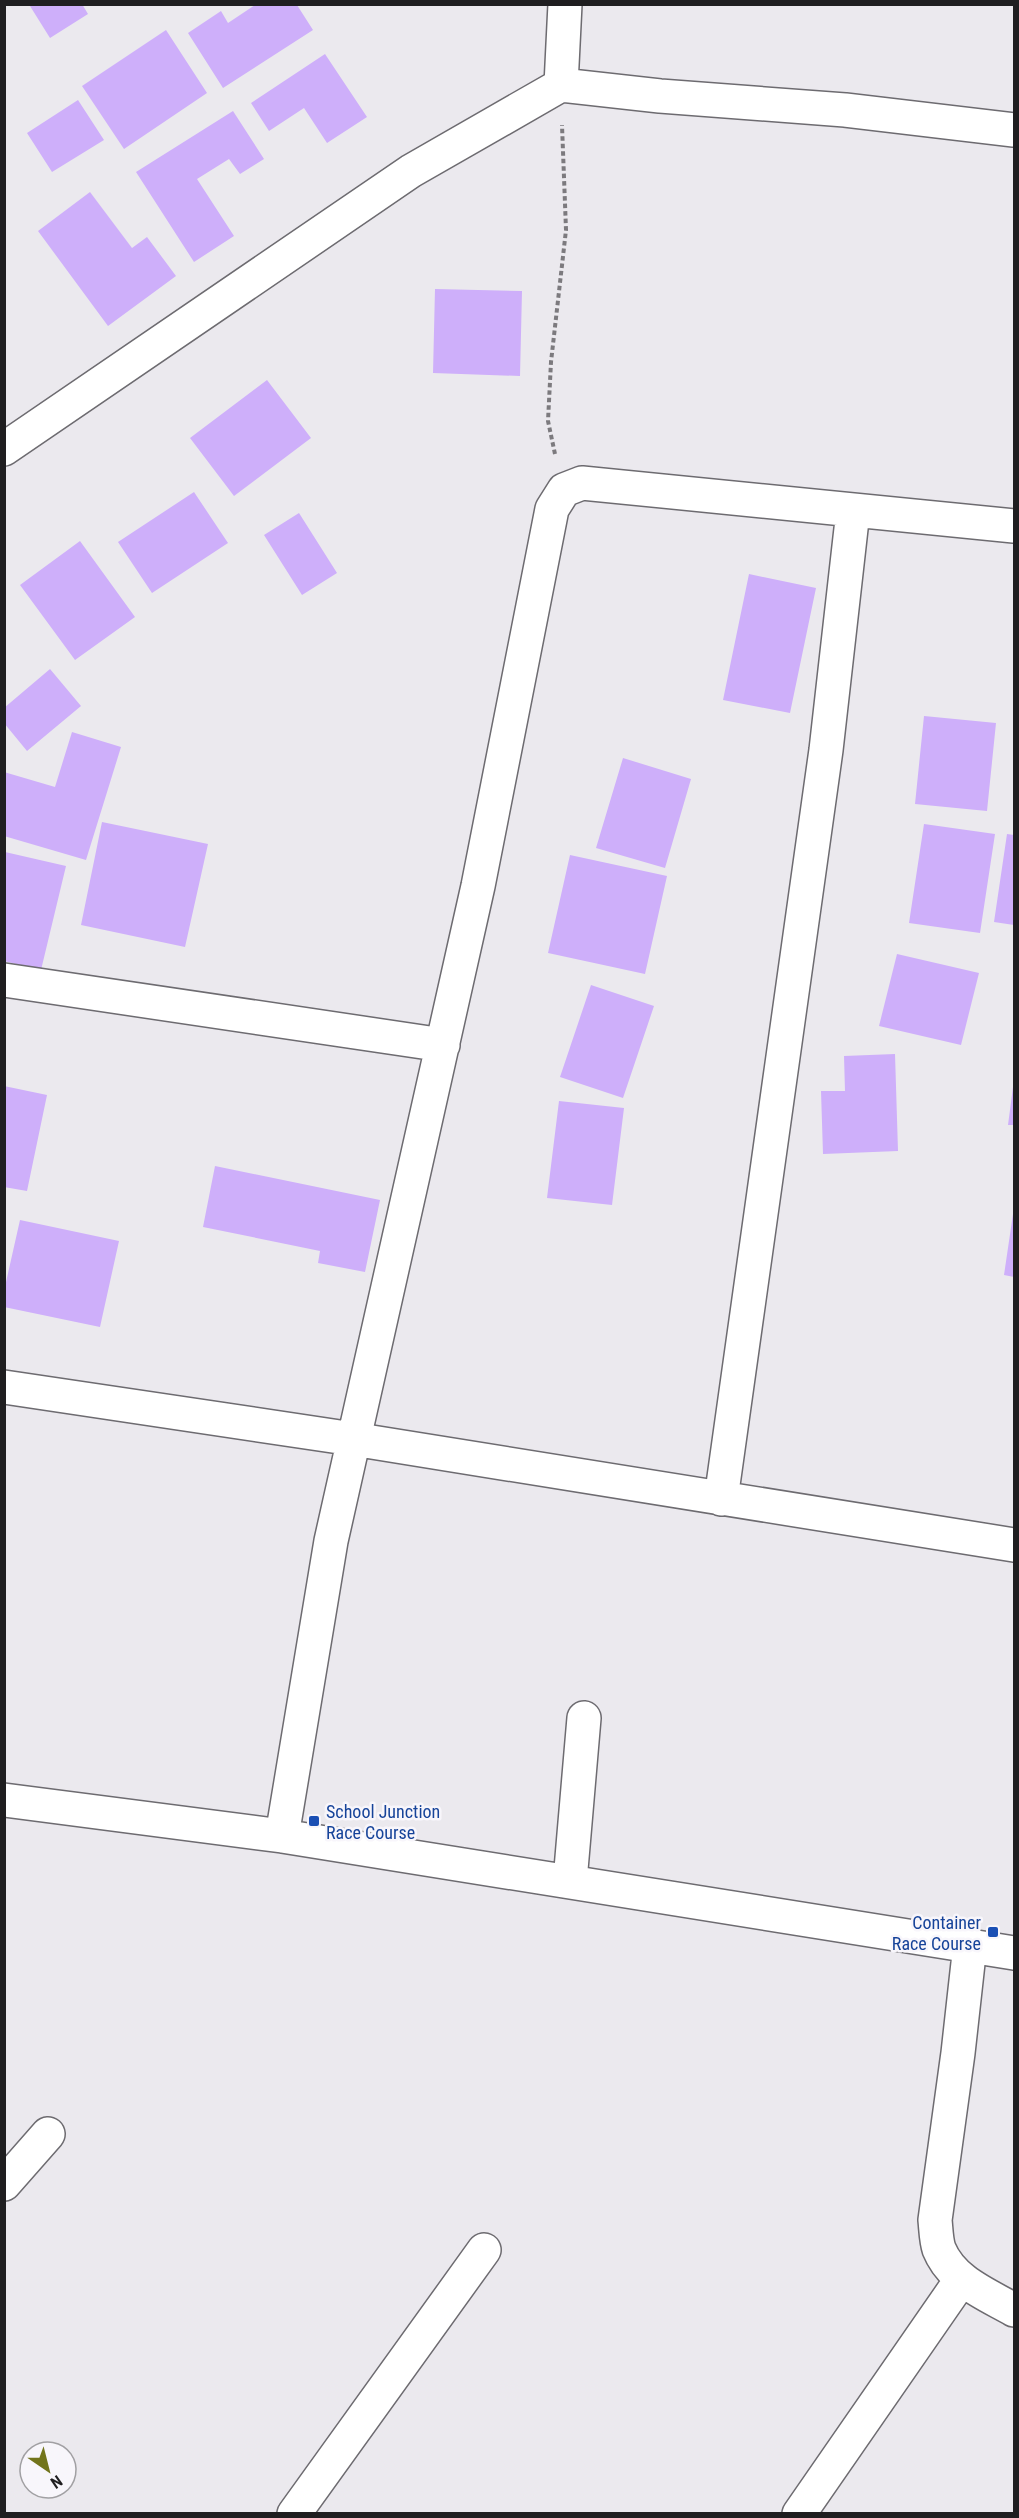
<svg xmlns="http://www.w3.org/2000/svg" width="1019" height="2518" font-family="'Roboto Condensed',sans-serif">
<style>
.building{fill:#ceaffa}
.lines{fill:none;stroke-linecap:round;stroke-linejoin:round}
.minor-casing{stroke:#6d6b70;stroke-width:36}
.path{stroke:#7c7a7e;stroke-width:4;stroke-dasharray:4.5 3;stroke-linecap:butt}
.minor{stroke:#fff;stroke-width:33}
.transit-dot{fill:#1a4fb4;stroke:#f8f6fb;stroke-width:2}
.labels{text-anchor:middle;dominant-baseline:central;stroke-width:5;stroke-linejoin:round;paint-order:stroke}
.transit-label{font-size:18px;fill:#164399;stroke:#f8f6fb;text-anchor:start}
</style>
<rect width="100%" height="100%" fill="#ebe9ee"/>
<path class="building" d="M32 4H82L88 14 50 38 30 6Z
M255 5H297L313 30 223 88 188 33 221 11 228 23Z
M166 30 207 93 124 149 82 86Z
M325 54 367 117 327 143 304 108 269 131 251 103Z
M78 100 104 140 52 172 27 133Z
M233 111 264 159 240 174 229 159 197 179 234 236 194 262 136 172Z
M90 192 132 248 147 237 176 276 108 326 38 231Z
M435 289 522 291 520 376 433 373Z
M267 380 311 438 234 496 190 438Z
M194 492 228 543 152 593 118 542Z
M299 513 337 573 302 595 264 535Z
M80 541 135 617 75 660 20 585Z
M749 574 816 588 790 713 723 700Z
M50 669 81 706 27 751 4 723V708Z
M924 716 996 723 987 811 915 804Z
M72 732 121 747 86 860 4 836V772L55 787Z
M623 758 691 779 665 868 596 848Z
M102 822 208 844 185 947 81 925Z
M924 824 995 834 980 933 909 923Z
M1007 834 1014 835V925L994 922Z
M5 852 66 866 41 970 4 961Z
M570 855 667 876 645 974 548 953Z
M897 954 979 973 961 1045 879 1026Z
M591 985 654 1006 623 1098 560 1077Z
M895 1054 898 1151 823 1154 821 1091H845L844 1056Z
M4 1086 47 1095 27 1191 4 1187Z
M1013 1087H1014V1125H1008Z
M559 1101 624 1108 612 1205 547 1198Z
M215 1166 380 1200 365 1272 318 1263 320 1251 203 1227Z
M1013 1214H1014V1277L1004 1275Z
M20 1220 119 1241 100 1327 4 1307V1291Z"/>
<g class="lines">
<defs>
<path id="minor" d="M561 85 565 4
M4 449 411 171 561 85 660 96 845 110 1014 130
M4 980 443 1045
M4 1387 353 1439 1014 1545
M721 1499 826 750 853 511
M4 1800 282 1836 1014 1953
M282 1836 331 1541 478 886 552 509 564 490 582 483 1014 526
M570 1881 584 1718
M970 1945 958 2053 935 2220C936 2229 936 2240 939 2249 952 2281 986 2294 1014 2310
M4 2184 48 2134
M294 2514 484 2250
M799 2514 961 2280"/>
</defs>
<use href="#minor" class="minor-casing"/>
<path class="path" d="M555 454 548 421 551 362 566 230 562 125"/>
<use href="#minor" class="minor"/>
</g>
<g class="transit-dot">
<rect x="308" y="1815" width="12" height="12" rx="3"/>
<rect x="987" y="1926" width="12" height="12" rx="3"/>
</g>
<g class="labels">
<g class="transit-label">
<text x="326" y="1811">School Junction<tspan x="326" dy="21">Race Course</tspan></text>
<text x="981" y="1922" text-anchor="end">Container<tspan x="981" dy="21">Race Course</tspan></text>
</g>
</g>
<rect width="1019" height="2518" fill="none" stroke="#1f1e20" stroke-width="12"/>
<g transform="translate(48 2470) rotate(145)"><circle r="28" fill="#f8f6fb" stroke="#a1a0a3" stroke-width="1.5"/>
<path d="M0-4.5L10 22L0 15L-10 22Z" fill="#72741b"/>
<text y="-9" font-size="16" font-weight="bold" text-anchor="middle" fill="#1f1e20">N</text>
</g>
</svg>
